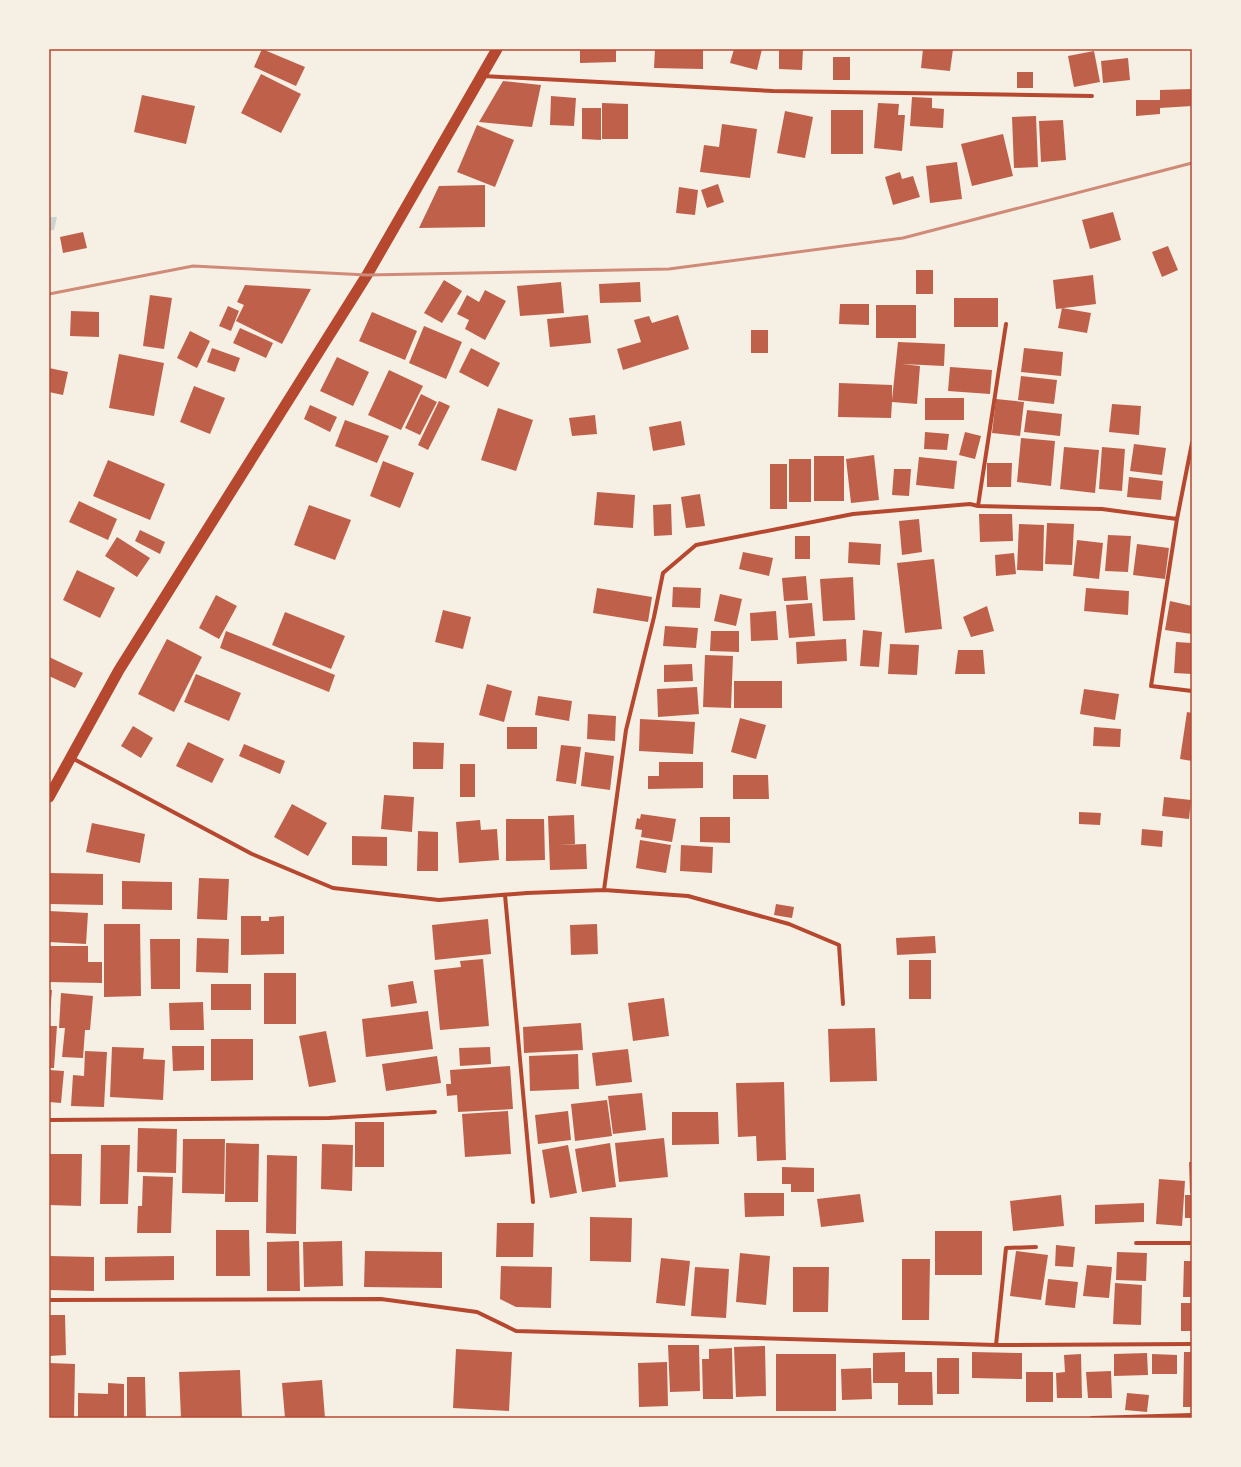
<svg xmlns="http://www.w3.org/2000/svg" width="1241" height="1467" font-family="'Source Serif 4',serif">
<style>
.water{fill:#c9d6d2}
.building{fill:#bf614a}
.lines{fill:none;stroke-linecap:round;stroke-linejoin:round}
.minor{stroke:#b5482f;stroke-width:4}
.trunk{stroke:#b5482f;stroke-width:11}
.rail{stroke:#cf8b77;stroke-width:3}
.neatline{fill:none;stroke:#b5482f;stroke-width:1.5}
</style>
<rect width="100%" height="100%" fill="#f6efe4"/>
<path class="water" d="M49 217H57L54 230 49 231Z"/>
<path class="building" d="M262 49 305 67 296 86 254 67Z
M580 49H616V62L580 63Z
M655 49H703V69L654 68Z
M734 49H762L757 70 730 63Z
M779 49H803L802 70 779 69Z
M923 49H953L950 71 921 68Z
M1094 51 1100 82 1074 87 1068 56Z
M833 57H850V80H833Z
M1128 58 1130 80 1103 83 1101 61Z
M1017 72H1033V88H1017Z
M261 74 301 94 281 133 241 113Z
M503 81 541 85 532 127 479 122Z
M1192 89V106L1160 108V114L1136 116V100H1160V90Z
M142 95 195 106 186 144 134 132Z
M551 96 576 98 574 126 550 125Z
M912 97 932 98V108L944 109 943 128 910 126Z
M602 103 628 104V139H602Z
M878 103 899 104 898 115H905L902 151 874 148Z
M582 108H601V140L582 139Z
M831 110H863V154H831Z
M785 111 813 117 805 158 777 153Z
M1036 116 1038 167 1014 168 1012 117Z
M1063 120 1066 160 1041 162 1039 121Z
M722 124 757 129 750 178 700 172 704 145 719 147Z
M477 125 514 140 495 187 457 172Z
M1003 134 1013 176 972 186 961 144Z
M957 162 962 199 930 203 926 166Z
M900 172 902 179 913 176 920 197 893 205 885 177Z
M718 184 724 202 707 208 701 190Z
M485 185V227L419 228 439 186Z
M679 187 698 190 695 215 676 213Z
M1113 212 1121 240 1090 249 1082 220Z
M83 232 87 248 63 253 60 237Z
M1168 246 1178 270 1162 277 1152 252Z
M916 270H933V294H916Z
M1093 275 1096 304 1056 309 1053 280Z
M444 280 462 291 442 323 424 313Z
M561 282 564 313 520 316 517 286Z
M640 282 641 302 600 303 599 284Z
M245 285 311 289 282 344 236 321 244 305 237 302Z
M485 290 506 301 485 340 465 329 469 320 457 314 467 295 479 302Z
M150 295 172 298 164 349 143 346Z
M954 298H998V327H954Z
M840 304H869V325L839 324Z
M876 305H916V338H876Z
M228 306 239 311 231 331 219 326Z
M1062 308 1091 313 1087 333 1058 328Z
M71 311 99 312V337L70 336Z
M372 312 417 331 405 360 359 341Z
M588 315 591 343 550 347 547 319Z
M678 315 689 349 623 370 617 349 641 342 634 320 649 316 652 323Z
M424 326 462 342 446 379 409 363Z
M240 328 273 343 266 358 233 343Z
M751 330H768V353H751Z
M190 331 210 341 197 368 177 358Z
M898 342 945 344 944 366 902 364 920 366 917 404 892 402 891 418 838 417 839 383 892 385V400Z
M212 348 240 358 235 372 207 362Z
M471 348 500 363 488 387 459 372Z
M1024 348 1063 352 1061 376 1021 372Z
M119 354 164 363 154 416 109 408Z
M337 357 369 372 353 406 320 391Z
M950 367 992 370 990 394 948 391Z
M49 368 68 372 63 395 49 392Z
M389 370 423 386 401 430 368 415Z
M1021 376 1057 380 1054 404 1018 400Z
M194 386 225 398 210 434 180 422Z
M421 394 437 402 420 435 405 428Z
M925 398H964V420H925Z
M996 399 1024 402 1020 436 992 433Z
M439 401 450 406 428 450 418 445Z
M1112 404 1141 406 1139 435 1109 432Z
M310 405 337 417 330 432 304 419Z
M498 408 533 420 516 471 481 460Z
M1027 410 1062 414 1060 436 1024 432Z
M595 415 597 434 572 436 569 418Z
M345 420 389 436 377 463 335 446Z
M681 421 685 445 653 451 649 427Z
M925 432 949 434 947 450 924 449Z
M965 432 981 436 975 459 959 455Z
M1021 438 1055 441 1051 486 1017 482Z
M1134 444 1166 448 1162 475 1130 471Z
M1064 447 1099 450 1095 493 1060 489Z
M1102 447 1125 449 1122 491 1099 489Z
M874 455 879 500 851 503 846 459Z
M814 456H844V501H814Z
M919 457 957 461 954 489 916 485Z
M789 459H811V502H789Z
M108 460 165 484 150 520 93 496Z
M383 461 414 473 400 508 370 496Z
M987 463H1012L1011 487H987Z
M770 464H787V509H770Z
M894 469H911L909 496 892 495Z
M1129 477 1163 481 1161 500 1127 497Z
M597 492 635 495 633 528 594 525Z
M700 494 705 526 686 528 681 497Z
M79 501 117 519 108 540 69 522Z
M671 504 672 535 654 536 653 505Z
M309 505 351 520 335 560 294 545Z
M979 514H1012L1013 541 980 542Z
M919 519 922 552 902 555 899 521Z
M1047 523 1074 524 1072 565 1045 564Z
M1019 524 1044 525 1043 571 1017 570Z
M140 530 165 542 160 554 135 541Z
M1108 535 1131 536 1128 572 1105 571Z
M795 536H810V559H795Z
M117 537 150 558 137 577 105 556Z
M1077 540 1103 543 1099 579 1073 576Z
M849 542 881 544 880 565 848 563Z
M1137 544 1169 548 1165 579 1133 575Z
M743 552 773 558 769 576 739 569Z
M1014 553 1016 574 996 576 995 555Z
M934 559 942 629 905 633 897 563Z
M77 570 115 588 100 618 63 600Z
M806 576 808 600 784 601 782 578Z
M853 577 855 620 823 621 820 579Z
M673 587 701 588 700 608 672 607Z
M597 588 652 597 648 622 593 613Z
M1086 588 1129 591 1128 615 1084 611Z
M720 594 742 599 736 626 714 621Z
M216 595 237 606 219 639 199 628Z
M1170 601 1192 606V634L1165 630Z
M812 603 815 636 789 638 786 605Z
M987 606 994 631 971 637 963 617Z
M443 610 471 617 463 649 435 642Z
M776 611 778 640 751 641 750 613Z
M285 612 345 636 331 669 272 645Z
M665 626 698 628 696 648 663 646Z
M863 630 882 632 879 667 860 666Z
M226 631 335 675 329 692 220 648Z
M711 631H739V652L710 651Z
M167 639 202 657 174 712 138 694Z
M846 639 847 661 797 664 796 642Z
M1176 642 1192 643V674L1174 673Z
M890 644 919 645 917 675 888 674Z
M958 650H983L985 674H955Z
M705 655 733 656 731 708 703 707Z
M49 657 83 673 75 688 49 676Z
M692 664 693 681 664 682V665Z
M196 674 241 693 229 721 184 702Z
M734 681H782V708H734Z
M487 684 512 691 504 722 479 715Z
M697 687 699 714 658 717 657 689Z
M1084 689 1119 694 1115 720 1080 714Z
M538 696 572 701 569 721 535 715Z
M1187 712 1192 713V761L1180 759Z
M588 714 616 716 615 741 587 739Z
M740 718 766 725 756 759 731 752Z
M640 719 695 722 693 754 639 751Z
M133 726 153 738 141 758 121 746Z
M507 727H537V749H507Z
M1094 727 1121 729 1120 747 1093 746Z
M188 742 224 759 212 783 176 766Z
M413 742 444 743 443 769H413Z
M244 744 285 761 280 774 239 756Z
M561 745 581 747 576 784 556 781Z
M585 752 614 756 610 790 581 786Z
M659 762H703V788L648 789V776H659Z
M460 764H475V797H460Z
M733 775H768L769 799H733Z
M384 795 414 797 412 832 381 829Z
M1164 797 1191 800 1189 819 1162 816Z
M292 804 327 823 308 856 274 837Z
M1079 812 1101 813 1100 825 1079 824Z
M641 814 676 819 672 842 641 837 642 830 635 829 637 818 640 819Z
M574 815 575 844 559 845 586 844 587 869 550 870 548 816Z
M700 817H730V843L700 842Z
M506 819H544L545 860 506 861Z
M480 820 481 830 497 829 499 860 459 863 456 822Z
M92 823 145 834 140 863 86 852Z
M1142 829 1163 831 1162 847 1141 845Z
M418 831 438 832V871H417Z
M352 836 387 837V866L352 865Z
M640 840 671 845 666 873 636 868Z
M681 845 713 847 712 873 680 871Z
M49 873 103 874V905L49 904Z
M199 878 229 879 227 920 197 919Z
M122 881 172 882V910L122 909Z
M776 904 794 907 792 918 774 915Z
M49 911 88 913 86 944 49 942Z
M241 916H261V921H269V917L284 916V954L241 955Z
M488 919 491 954 435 960 432 925Z
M104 924H140L141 996 104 997Z
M597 924 598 954 571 955 570 925Z
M935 936 936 953 897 955 896 938Z
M197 938 229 939 228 973 196 972Z
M150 939H180V989H151Z
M49 946H88V962H102V983L49 982Z
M483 959 489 1026 440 1030 434 970 461 967 460 961Z
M909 960H931V999H909Z
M264 973H296V1024H264Z
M413 981 417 1003 391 1007 388 985Z
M211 984H251V1010H211Z
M49 990H52L50 1012H49Z
M61 993 93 996 90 1030H85L83 1058 62 1057 65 1028H59Z
M664 998 669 1036 633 1041 628 1003Z
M203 1002 204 1030H170L169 1003Z
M428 1011 433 1049 366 1057 362 1019Z
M581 1023 583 1050 524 1053 523 1027Z
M49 1026H57L54 1068H49Z
M875 1028 877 1081 830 1082 828 1029Z
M326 1031 336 1082 309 1087 299 1036Z
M211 1039H253V1080L211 1081Z
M172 1046H204V1070L173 1071Z
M112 1047 144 1048 143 1059 165 1060 163 1100 110 1097Z
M490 1047 491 1064 460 1066 459 1048Z
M628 1049 632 1082 596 1086 592 1053Z
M85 1051 107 1052 104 1107 71 1106 73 1075 84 1076Z
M578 1054 579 1089 530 1091 529 1056Z
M437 1056 441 1083 386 1091 382 1064Z
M510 1066 513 1109 458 1112 457 1095 447 1096 446 1084H451L450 1070Z
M49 1070 64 1071 61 1103 49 1102Z
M784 1082 786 1160 757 1161 756 1136 738 1137 736 1083Z
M642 1093 646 1130 613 1134 608 1096Z
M607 1100 612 1136 575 1141 571 1104Z
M508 1111 511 1154 465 1157 462 1114Z
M568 1111 571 1140 538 1144 535 1115Z
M672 1112H718L719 1144 672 1145Z
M355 1122H384V1167H355Z
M138 1128 177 1129 176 1173 137 1172Z
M664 1138 668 1177 619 1182 615 1143Z
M183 1139H225L224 1194 182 1193Z
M226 1143 259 1144 258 1202H225Z
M610 1143 616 1187 582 1192 575 1149Z
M322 1144 353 1145 352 1191 321 1189Z
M101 1145H130L128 1204H100Z
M568 1145 577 1193 550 1198 542 1150Z
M50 1154H82L81 1206 49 1205Z
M267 1155 297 1156 296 1234 266 1233Z
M1189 1162H1192V1193H1190Z
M782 1167 814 1168V1192H791V1184H782Z
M143 1176 173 1177 171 1233H137L138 1206H142Z
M1159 1179 1185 1181 1182 1226 1156 1224Z
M744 1193H784V1216L745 1217Z
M860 1194 864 1222 821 1227 817 1199Z
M1061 1195 1064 1226 1013 1231 1010 1201Z
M1185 1195H1192V1218H1185Z
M1144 1203V1222L1095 1224V1205Z
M590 1217 632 1218 631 1262 590 1261Z
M497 1223H534L533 1257H496Z
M216 1230H249L250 1276H216Z
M935 1231H982V1275H935Z
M299 1241 300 1291H267V1242Z
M342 1241 343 1286 304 1287 303 1242Z
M1056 1245 1075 1247 1073 1267 1055 1266Z
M365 1251 442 1252V1288L364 1287Z
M1016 1251 1048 1255 1041 1300 1010 1296Z
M1117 1252 1147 1253 1146 1281 1116 1280Z
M740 1253 770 1256 766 1305 736 1302Z
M49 1256 94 1257V1291L49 1290Z
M174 1256V1280L105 1281V1257Z
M661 1258 690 1261 685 1306 656 1303Z
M902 1259H930L929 1320H902Z
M1184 1261H1192V1297H1183Z
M1087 1265 1112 1267 1109 1298 1083 1296Z
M501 1266 552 1267 551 1308 516 1307 500 1299Z
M695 1267 729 1269 726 1318 691 1316Z
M793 1267H829L828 1312H793Z
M1048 1279 1078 1282 1075 1308 1045 1305Z
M1115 1283 1142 1285 1141 1325 1113 1324Z
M1181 1303H1192V1331H1181Z
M49 1315H65L66 1355 49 1356Z
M668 1345H699L700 1391 670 1392Z
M765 1346 766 1396 736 1397 734 1347Z
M732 1348 733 1399H703L702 1359H709V1349Z
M456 1349 512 1352 509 1411 453 1408Z
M905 1352V1372H932L933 1405H898V1383H873V1353Z
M972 1352 1022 1353V1379L972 1378Z
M1184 1352H1192V1407H1183Z
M1147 1353 1148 1375 1114 1376V1354Z
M776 1354H836V1411H776Z
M1081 1354 1082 1398H1057L1056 1373 1065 1372 1064 1355Z
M1152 1354 1177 1355V1374H1152Z
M937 1358H959V1394H937Z
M667 1362 668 1406 639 1407 638 1363Z
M49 1363 75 1364 74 1418H49Z
M871 1368 872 1399 842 1400 841 1369Z
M240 1370 242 1418H181L179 1372Z
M1111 1371 1112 1398H1088L1086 1372Z
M1026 1372H1053V1402H1026Z
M127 1377H145L146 1418H127Z
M322 1380 325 1418H285L282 1383Z
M108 1383 124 1384V1418H78V1393L108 1394Z
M1127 1393 1149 1395 1147 1412 1125 1410Z"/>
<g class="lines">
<path class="minor" d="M483 76 773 91 1092 96
M978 506 1006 324
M1177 519 1192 443
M72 758 252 854 333 888 439 900 527 893 604 890 688 896 789 924 839 945 843 1004
M604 890 626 730 654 617 663 573 696 545 853 514 970 504 978 506 1102 509 1177 519 1151 686 1192 691
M505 895 533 1202
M49 1120 329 1118 435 1112
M1136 1243H1192
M49 1300 381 1299 477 1312 516 1331 996 1345 1192 1344
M996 1345 1006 1248 1036 1247
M1092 1418 1192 1415"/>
<path class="trunk" d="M49 797 119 670 367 275 497 49"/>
<path class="rail" d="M49 294 193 266 367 275 669 269 903 238 1192 163"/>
</g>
<rect width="1241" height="1467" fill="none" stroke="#f6efe4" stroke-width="100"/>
<rect x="50" y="50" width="1141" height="1367" class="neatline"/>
</svg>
